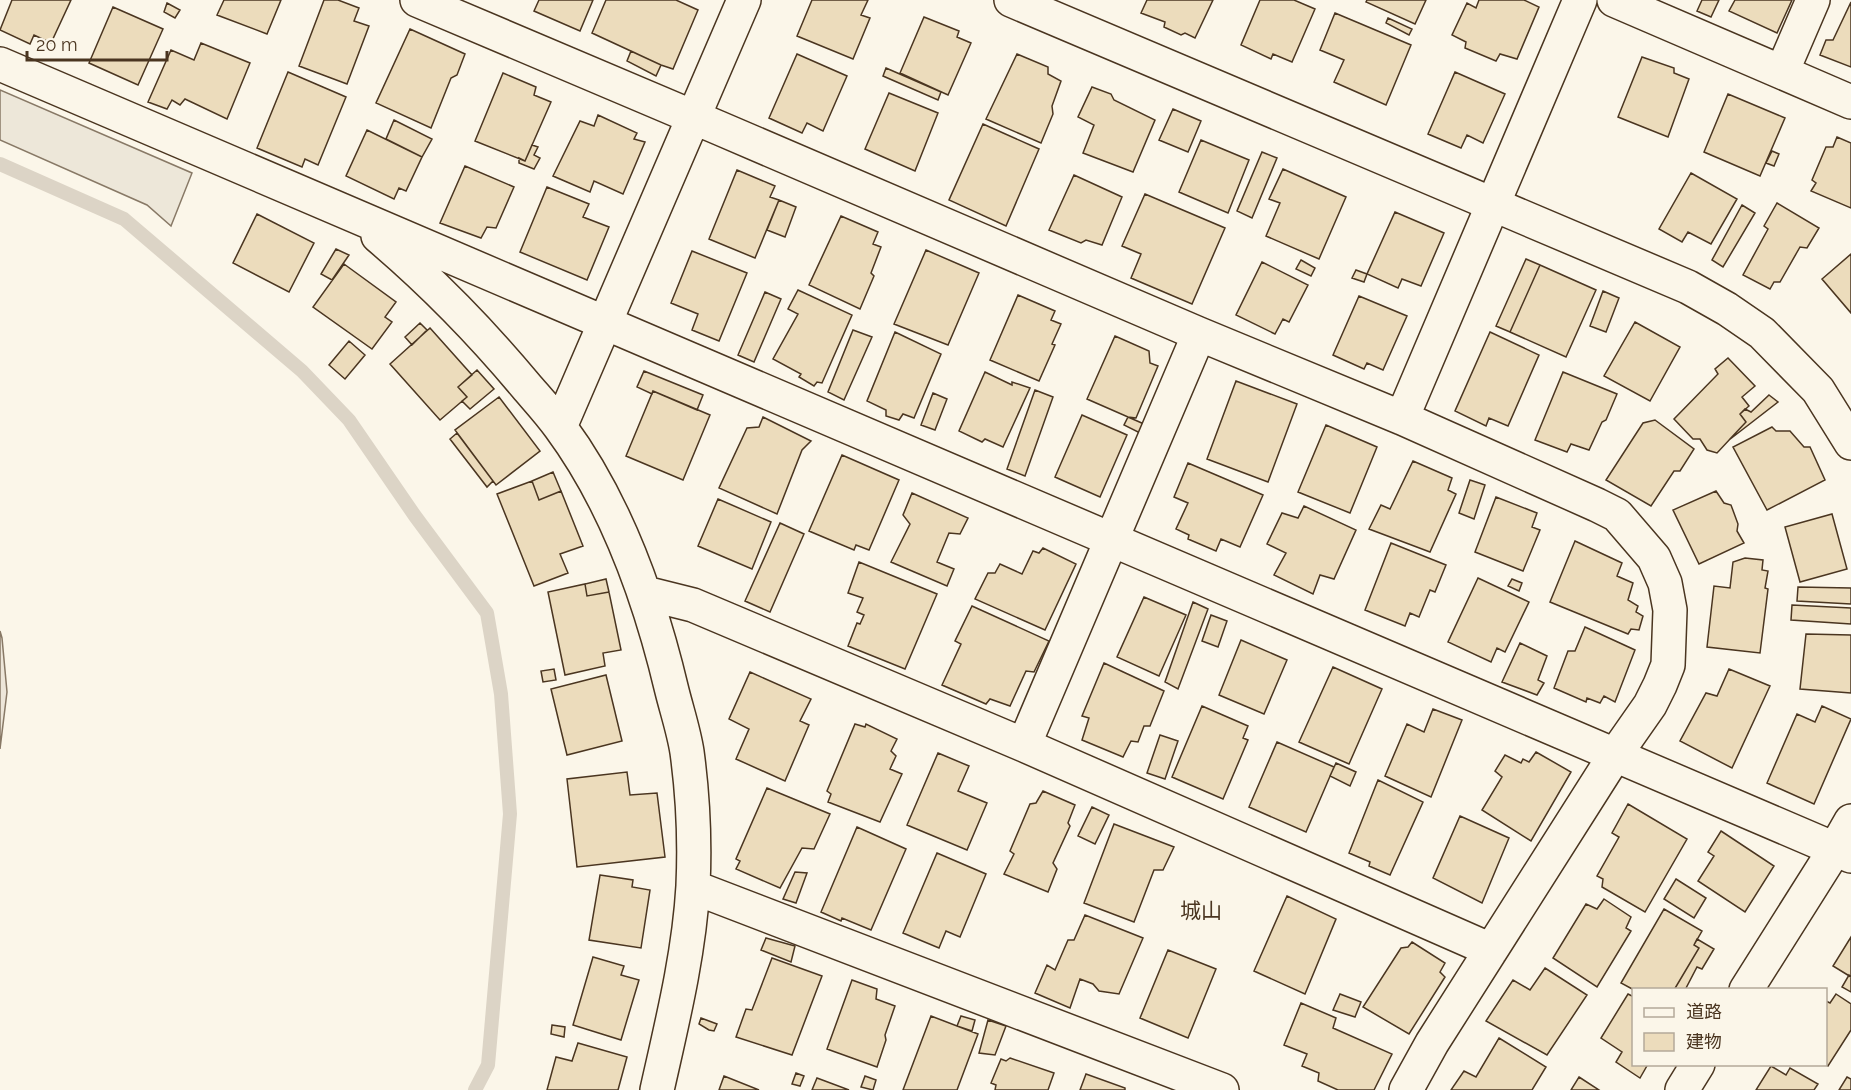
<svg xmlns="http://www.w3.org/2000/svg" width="1851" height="1090" font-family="Raleway,'Noto Sans JP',sans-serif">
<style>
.green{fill:#ede6d9;stroke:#887966;stroke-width:1.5}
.parking{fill:#ede7d9;stroke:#887966;stroke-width:1.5}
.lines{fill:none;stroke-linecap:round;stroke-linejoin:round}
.stream{stroke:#dcd4c6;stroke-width:14}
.building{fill:#ecdcbc;stroke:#4a3520;stroke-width:1.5}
.minor-casing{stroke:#4a3520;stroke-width:36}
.tertiary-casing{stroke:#4a3520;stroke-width:36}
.minor{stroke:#fbf6e9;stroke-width:33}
.tertiary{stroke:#fbf6e9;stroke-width:33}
.labels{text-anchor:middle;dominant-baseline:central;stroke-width:4.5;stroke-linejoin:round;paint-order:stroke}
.quarter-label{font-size:21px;fill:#4a3520;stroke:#fbf6e9}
</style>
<rect width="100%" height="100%" fill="#fbf6e9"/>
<path class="green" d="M0 631 2 638 7 692 0 749Z"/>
<path class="parking" d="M0 90 192 173 171 226 147 205 0 140Z"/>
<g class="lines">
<path class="stream" d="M0 164 124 219 302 371 349 420 415 516 487 613 501 694 510 814 488 1065 475 1090"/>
</g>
<path class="building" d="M12 0H71L51 43 34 35 30 44 0 30Z
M224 0H281L267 34 217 15Z
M324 0H338L359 8 354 21 369 26 347 84 299 66Z
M539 0H593L580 31 534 11Z
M606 0H676L698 10 673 69 661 65 592 33Z
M812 0H868L861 15 870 18 853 59 797 36Z
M1147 0H1213L1195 38 1185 33 1181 35 1164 27 1165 22 1141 13Z
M1260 0H1294L1315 9 1292 62 1273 54 1271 59 1241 45Z
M1367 0H1426L1415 24 1366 2Z
M1479 0H1524L1539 7 1517 59 1500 54 1496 61 1465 48 1466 42 1452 35 1467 3 1476 8Z
M1702 0H1719L1711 17 1697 11Z
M1735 0H1792L1777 33 1729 11Z
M1851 2V67L1820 55 1826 40H1833Z
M167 3 180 10 175 18 164 12Z
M113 7 163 29 138 85 89 63Z
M1335 13 1411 45 1386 105 1334 82 1344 60 1320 50Z
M924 17 959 31 957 37 971 43 948 95 900 73Z
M1388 18 1412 29 1409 35 1386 23Z
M410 29 465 54 457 75 451 78 431 128 376 103Z
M201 43 250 63 227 119 185 99 180 105 172 100 167 109 148 102 171 50 194 60Z
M631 51 661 65 656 76 627 61Z
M797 54 847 76 823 131 807 123 802 133 769 118Z
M1017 54 1048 67V74L1061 81 1052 106 1053 114 1041 143 986 119Z
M1642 57 1674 68V73L1689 79 1668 137 1618 117Z
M886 68 941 92 938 100 883 76Z
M288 72 346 97 318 165 305 159 302 167 257 148Z
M1455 72 1505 94 1483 143 1467 135 1461 148 1428 134Z
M503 73 536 87 534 95 551 102 525 161 475 141Z
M1092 87 1111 94 1114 100 1155 120 1133 172 1083 153 1094 125 1078 117Z
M889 93 938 113 915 171 865 149Z
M1728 94 1785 118 1760 176 1704 152Z
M1173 109 1201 121 1188 152 1159 140Z
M598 115 637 133 634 139 645 142 623 194 594 181 590 192 553 176 580 121 594 126Z
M394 120 432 139 422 157 386 139Z
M983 124 1039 149 1006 226 949 200Z
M367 130 422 157 406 191 399 188 394 199 346 176Z
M1837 137 1851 143V208L1811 191 1816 183 1812 180 1826 147H1833Z
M1201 140 1249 160 1228 213 1179 192Z
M532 145 538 147 534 155 540 158 534 169 519 163V158L525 161Z
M1772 151 1779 154 1774 166 1766 163Z
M1262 152 1277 158 1252 218 1237 211Z
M465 166 514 187 496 228 487 227 481 238 440 223Z
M1283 169 1346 197 1319 259 1266 236 1280 203 1269 199Z
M737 170 775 186 770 197 779 200 755 258 709 239Z
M1691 173 1737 199 1711 244 1688 232 1682 242 1659 229Z
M1074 175 1122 197 1102 245 1086 240 1081 243 1049 230Z
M547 187 589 204 583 217 609 227 587 280 520 252Z
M1145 194 1225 228 1192 304 1131 278 1141 254 1122 246Z
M779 200 796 207 785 237 767 230Z
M1777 203 1819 228 1807 248 1800 247 1780 282H1774L1770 289 1743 275 1768 229 1764 226Z
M1742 205 1755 213 1723 267 1712 260Z
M1395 212 1444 233 1421 286 1402 279 1398 288 1367 274Z
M257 214 314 243 289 292 233 263Z
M841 216 878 232 873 244 881 247 871 273 874 276 860 309 809 285Z
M336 249 349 255 332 280 321 274Z
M926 250 979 273 948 345 894 324Z
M692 251 747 273 719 341 692 330 698 314 671 303Z
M1851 254V313L1822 279Z
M1526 259 1540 265 1510 332 1496 326Z
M1301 260 1315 268 1311 276 1296 269Z
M1262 262 1308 285 1289 322 1283 319 1275 334 1236 315Z
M344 264 396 302 385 317 392 322 372 349 313 307Z
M1540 265 1596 290 1566 357 1510 332Z
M1356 270 1367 274 1364 282 1352 278Z
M798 290 852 315 822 383 817 382 814 386 799 377 801 374 773 359 798 314 788 309Z
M1603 291 1619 298 1606 332 1590 326Z
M765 292 781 299 754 362 738 355Z
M1018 295 1055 311 1051 320 1061 324 1052 344 1055 345 1039 381 990 360Z
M1359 296 1407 316 1383 370 1367 363 1364 369 1333 355Z
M1635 322 1680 347 1650 401 1604 376Z
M420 323 427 330 412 345 405 337Z
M430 328 472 375 458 387 467 397 440 420 390 364Z
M853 330 872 337 844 400 828 392Z
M895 332 941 354 914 418 903 414 899 420 886 416V410L867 401Z
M1490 332 1539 355 1508 426 1489 418 1486 426 1455 411Z
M1115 336 1149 351 1150 363 1158 366 1136 418 1128 417 1087 399Z
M349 341 365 355 345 379 329 365Z
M1728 358 1755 386 1742 397 1749 406 1740 414 1746 422 1717 453 1707 450 1700 439H1693L1674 419 1718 374 1715 369Z
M477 370 494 389 470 409 462 401 467 397 458 387Z
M644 371 703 395 697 410 653 391 652 394 637 387Z
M985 372 1012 385V382L1030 388 1003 447 985 439 982 442 959 431Z
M1563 372 1617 394 1606 420 1602 422 1589 450 1571 444 1567 452 1535 440Z
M1236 381 1297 404 1268 482 1207 459Z
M1035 390 1053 397 1025 476 1007 469Z
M653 391 710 415 683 480 626 456Z
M933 393 947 399 935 430 921 425Z
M1769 395 1778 402 1729 440 1746 422 1740 414 1745 409 1751 412Z
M499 397 540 451 496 485 455 430Z
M1082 415 1127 435 1100 497 1055 477Z
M763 417 811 441 802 450 777 514 719 488 747 428 759 427Z
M1128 417 1144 424 1140 433 1124 425Z
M1655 420 1694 449 1680 471H1674L1651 506 1606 480 1643 423Z
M1326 425 1377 447 1350 513 1298 492Z
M1772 427 1776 431H1790L1804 447H1810L1825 480 1767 510 1733 447Z
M457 433 493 481 487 487 450 439Z
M842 455 899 480 869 550 856 545 854 550 809 531Z
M1413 461 1452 478 1448 490 1456 494 1430 552 1369 529 1381 505 1390 509Z
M1188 463 1263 495 1240 547 1221 539 1216 551 1188 539 1189 535 1176 529 1188 503 1174 497Z
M553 472 561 491 539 500 532 481Z
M1470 480 1485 485 1474 519 1459 513Z
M532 481 539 500 561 491 583 546 560 554 568 573 534 586 497 494Z
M1716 491 1724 503 1731 505 1738 524 1737 531 1744 543 1699 564 1673 510Z
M912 493 968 518 960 534 949 533 937 562 954 569 947 586 891 562 910 524 903 515Z
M1496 497 1537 513 1532 527 1540 530 1523 571 1475 552Z
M718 499 771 522 752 569 698 546Z
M1304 506 1356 530 1334 579 1320 575 1313 594 1274 575 1286 553 1267 544 1282 513 1298 518Z
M1832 514 1847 569 1800 582 1785 527Z
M780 523 804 534 770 612 745 601Z
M1575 541 1622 563 1617 576 1633 583 1628 600 1638 606 1636 612 1643 616 1639 630 1631 629 1628 634 1550 602Z
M1391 543 1446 565 1435 592 1430 590 1419 617 1410 613 1405 626 1365 610Z
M1043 548 1076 564 1045 630 975 599 988 573H995L1000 564 1022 574 1033 551 1039 553Z
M1745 558 1763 560 1762 570 1768 571 1765 588 1768 589 1760 653 1707 647 1714 586 1730 588 1733 562Z
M859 562 937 594 905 669 848 646 857 623 860 624 864 615 857 612 863 598 848 593Z
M1478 578 1529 602 1505 652 1497 648 1491 662 1448 642Z
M606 579 609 592 587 596 585 584Z
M1512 579 1522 583 1519 591 1508 586Z
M585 584 587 596 609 592 621 650 603 653 605 666 565 675 548 592Z
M1798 587 1851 588V604L1797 601Z
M1144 597 1186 615 1159 676 1117 657Z
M1193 602 1208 609 1178 689 1165 682Z
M1792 605 1851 608V624L1791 620Z
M972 606 1049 641 1034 672 1026 671 1010 706 990 699 986 704 942 685 961 644 955 641Z
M1211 615 1227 621 1218 647 1202 641Z
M1585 627 1635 650 1615 702 1604 696 1600 703 1587 698 1586 702 1554 688 1568 651H1575Z
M1806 634 1851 635V693L1800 689Z
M1241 640 1287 660 1264 714 1219 695Z
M1520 643 1547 656 1538 680 1544 683 1537 695 1502 682Z
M1104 663 1164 691 1150 726H1144L1138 742 1131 741 1123 757 1082 740 1089 718 1082 716Z
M1333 667 1382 689 1349 764 1299 742Z
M554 669 556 680 543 682 541 671Z
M1729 669 1770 686 1732 768 1680 741 1706 693 1717 696Z
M750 672 811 699 800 721 809 725 785 781 736 759 749 729 729 719Z
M606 675 622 741 567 755 551 689Z
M1202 706 1248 726 1243 738 1248 740 1223 799 1172 777Z
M1822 706 1851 719 1814 804 1767 783 1797 714 1815 722Z
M1433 709 1462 720 1431 797 1385 776 1407 724 1424 732Z
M855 724 865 727 866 724 897 739 891 751 896 756 890 769 902 774 880 822 828 802 831 794 827 791Z
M1160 735 1178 741 1165 779 1147 773Z
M1277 742 1334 767 1306 832 1249 807Z
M1536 752 1571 772 1531 841 1482 810 1502 777 1495 771 1505 755 1521 763 1523 759 1529 762Z
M938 753 969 766 958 791 987 803 967 850 907 825Z
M1336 763 1356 772 1350 786 1330 776Z
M627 772 630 795 657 793 665 857 577 867 567 779Z
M1378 780 1423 802 1390 875 1369 866 1370 862 1349 853Z
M767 788 830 814 814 849 802 848 780 888 736 869 740 861 736 859Z
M1043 791 1075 805 1068 823 1070 826 1053 863 1057 869 1048 892 1004 874 1014 854 1010 851 1030 804 1036 803Z
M1628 804 1687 839 1645 912 1602 887 1603 879 1597 876 1619 837 1612 833Z
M1092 807 1109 815 1095 844 1078 836Z
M1460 816 1509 838 1482 903 1433 878Z
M1114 824 1174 847 1163 870H1154L1134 922 1084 903Z
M857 827 906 849 871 930 842 918 841 921 821 912Z
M1721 831 1774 866 1745 912 1698 881 1714 856 1708 852Z
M937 853 986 874 960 937 946 931 939 948 903 933Z
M795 872 807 873 796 903 783 899Z
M600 875 633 880 632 887 650 890 641 948 589 940Z
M1676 879 1706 898 1694 918 1664 899Z
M1287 896 1336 919 1305 994 1254 971Z
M1604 899 1631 917 1626 928 1631 931 1597 987 1553 958 1586 904 1597 909Z
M1664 909 1702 931 1694 945 1699 948 1674 990H1634L1621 983Z
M1085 915 1143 938 1119 994 1099 991 1093 984 1080 979 1070 1008 1035 993 1047 965 1055 970 1068 940H1074Z
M1851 937V977L1833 966Z
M766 938 795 946 791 962 761 950Z
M1697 939 1714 949 1702 969 1697 967 1685 990H1674L1699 948 1694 945Z
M1412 942 1445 963 1440 972 1445 977 1409 1034 1363 1007 1401 948 1408 947Z
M1168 950 1216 969 1188 1038 1140 1018Z
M593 957 624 966 621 975 639 980 621 1040 573 1025Z
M772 958 822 976 792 1055 736 1037 746 1009 752 1010Z
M1545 968 1587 995 1547 1055 1486 1021 1513 980 1530 990Z
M1849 975 1851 977V992L1842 987Z
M852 980 877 989 876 999 895 1006 885 1035 886 1040 877 1067 827 1049Z
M1340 994 1361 1002 1355 1017 1333 1010Z
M1628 994 1634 997V1064H1648L1640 1078 1616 1062 1622 1052 1601 1038Z
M1836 994 1851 1004V1030L1828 1066 1825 1064 1826 1001 1830 1003Z
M1301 1003 1336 1018 1333 1028 1392 1054 1374 1090H1338L1318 1081 1319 1073 1302 1066 1307 1054 1284 1045Z
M931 1016 978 1034 957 1090H903Z
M961 1016 975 1020 972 1031 957 1026Z
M701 1018 717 1024 714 1031 709 1030 699 1024Z
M988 1020 1006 1026 995 1055 979 1053Z
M552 1025 565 1027 564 1037 551 1034Z
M1499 1038 1546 1067 1532 1090H1451L1464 1071 1476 1077Z
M578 1043 627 1057 618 1090H547L556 1057 572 1061Z
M1010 1058 1054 1073 1048 1090H995L996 1085 991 1083 1001 1059 1006 1061Z
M1771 1066 1786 1075 1790 1068 1818 1084 1814 1090H1756Z
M796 1073 804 1076 800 1086 792 1084Z
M1086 1074 1125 1088V1090H1080Z
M724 1076 759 1090H719Z
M865 1076 876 1080 873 1090 861 1087Z
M1579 1077 1599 1090H1571Z
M1847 1077 1851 1079V1090H1839Z
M817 1078 849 1090H812Z"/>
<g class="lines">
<defs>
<path id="minor" d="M417 0 719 128 1199 334 1402 418 1597 505 1617 515 1654 558 1665 583 1670 610 1668 665 1660 685 1650 705 1615 755 1432 1043 1406 1090
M1614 0 1851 102
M0 64 1851 856
M1782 72 1813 0
M378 236C431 281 481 332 526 386 538 400 550 413 560 427 617 504 650 598 672 691 677 711 684 732 687 752 693 796 695 842 693 886 689 955 672 1023 657 1090
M1402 418 1580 0
M560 427 744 0
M645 593 693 605 1024 745 1491 950
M1024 745 1199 334
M693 887 1222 1090"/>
<path id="tertiary" d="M1011 0 1688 287 1727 309 1762 333 1818 390 1851 443
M1746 990 1835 849 1851 821
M1682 1090 1698 1064"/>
</defs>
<use href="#minor" class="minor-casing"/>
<use href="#tertiary" class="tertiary-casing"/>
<use href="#minor" class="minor"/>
<use href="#tertiary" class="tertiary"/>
</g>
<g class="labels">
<g class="quarter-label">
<text x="1201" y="910">城山</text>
</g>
</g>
<rect x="1632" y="988" width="195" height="78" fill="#fbf6e9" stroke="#b4a999" stroke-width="1.5"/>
<rect x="1644" y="1008" width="30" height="9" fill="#fbf6e9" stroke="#b4a999" stroke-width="1.5"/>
<text x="1686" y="1018" font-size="18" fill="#4a3520">道路</text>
<rect x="1644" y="1033" width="30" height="18" fill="#ecdcbc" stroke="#b4a999" stroke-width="1.5"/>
<text x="1686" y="1048" font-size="18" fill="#4a3520">建物</text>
<path d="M27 51v9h140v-9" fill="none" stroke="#4a3520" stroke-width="3"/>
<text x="36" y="51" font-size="18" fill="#4a3520" stroke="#fbf6e9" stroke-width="4.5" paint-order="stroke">20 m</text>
</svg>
